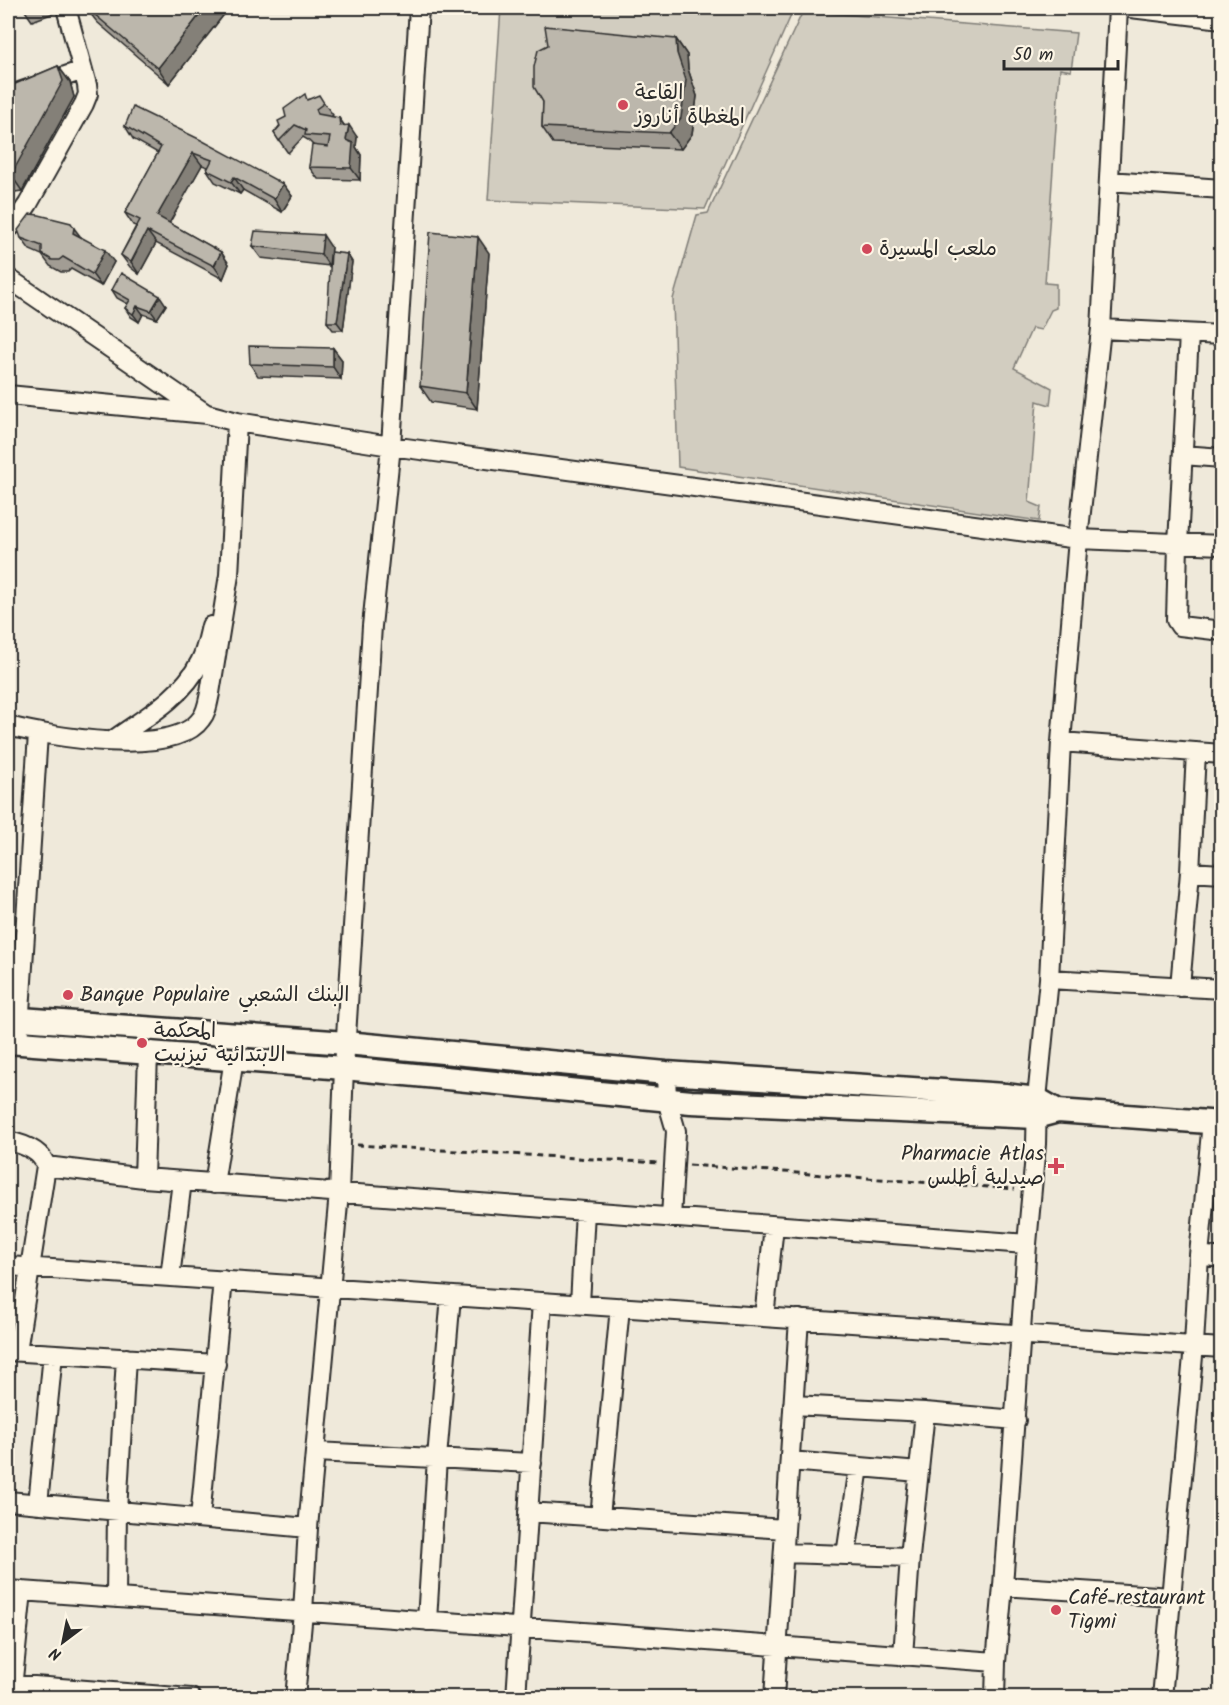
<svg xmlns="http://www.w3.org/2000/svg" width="1229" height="1705" font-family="Kalam,'Playpen Sans Arabic',sans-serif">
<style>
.green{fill:#d2cdc0;stroke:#7e7c76;stroke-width:1.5}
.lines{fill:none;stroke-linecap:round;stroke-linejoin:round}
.minor-casing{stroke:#2b2b2b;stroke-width:22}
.major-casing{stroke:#2b2b2b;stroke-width:27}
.path{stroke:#2b2b2b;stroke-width:3;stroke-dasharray:6 4.5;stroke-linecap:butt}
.minor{stroke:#fcf5e5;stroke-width:18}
.major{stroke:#fcf5e5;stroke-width:22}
.wall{fill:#a29d94;stroke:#2b2b2b;stroke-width:1.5}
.shaded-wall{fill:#848078;stroke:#2b2b2b;stroke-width:1.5}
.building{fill:#bcb7ac;stroke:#2b2b2b;stroke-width:1.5}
.poi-dot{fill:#d1495b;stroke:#fcf5e5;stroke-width:2}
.labels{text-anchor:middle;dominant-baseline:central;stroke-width:4.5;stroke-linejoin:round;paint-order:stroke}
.poi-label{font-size:21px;fill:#2b2b2b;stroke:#fcf5e5;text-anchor:start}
</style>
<rect width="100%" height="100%" fill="#efe9da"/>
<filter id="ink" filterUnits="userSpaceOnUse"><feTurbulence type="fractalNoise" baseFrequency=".0167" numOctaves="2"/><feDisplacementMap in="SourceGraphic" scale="12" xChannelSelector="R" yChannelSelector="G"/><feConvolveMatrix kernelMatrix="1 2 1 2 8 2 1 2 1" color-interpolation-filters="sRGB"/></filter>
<g filter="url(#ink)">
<path class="green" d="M501 8H744L793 11 705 209 488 200Z
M803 11 1076 33 1071 71 1060 69 1045 283 1056 284V308L1051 310 1041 330 1032 328 1014 368 1052 388 1050 405 1037 401 1029 502 1041 507 1039 521 678 467 673 299 697 215 708 213Z"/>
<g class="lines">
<defs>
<path id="minor" d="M1131 8 1222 19
M8 96 83 70
M1109 181 1222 189
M8 229 17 220 28 204 84 104 88 94 87 85 66 8
M8 278 205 413
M1101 329 1222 335
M1189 334 1178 544 1176 620 1180 626 1222 631
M8 395 207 414 237 422 391 446 1078 539 1222 545
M1183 455 1222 458
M8 726C48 736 173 759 201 719 207 712 208 702 210 693L229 575 237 422
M112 741C144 718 182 698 200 662 206 651 208 638 211 626
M1061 742 1222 754
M1190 872 1222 874
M1049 979 1222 989
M1180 987 1190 872 1196 752
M18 1043 38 734
M666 1073 667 1100 676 1131 671 1218
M8 1141C23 1144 41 1150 46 1166L144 1178 1027 1244
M144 1178 148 1053
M214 1184 234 1059
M1199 1255 1222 1258
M8 1266 1222 1348
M170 1277 182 1181
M580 1304 585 1211
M764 1317 774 1226
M8 1351 216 1364
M17 1351 46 1166
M793 1405 925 1412 1016 1420
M316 1452 532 1463
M790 1461 919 1472
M8 1501 308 1528
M38 1504 53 1354
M528 1512 785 1529
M600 1517 620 1307
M200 1518 223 1280
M784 1553 910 1557
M846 1555 859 1467
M1003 1586 1172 1597
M8 1590 996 1662
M116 1598 117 1511 126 1358
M427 1621 437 1458 451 1296
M903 1656 910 1557 925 1412
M8 1684 191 1698
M11 1698 22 1591
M295 1698 303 1612 308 1528 339 1193 344 1068 372 626 391 446 419 8
M516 1698 542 1302
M774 1698 799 1319
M995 1698 996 1662 1003 1586 1027 1244 1036 1144 1037 1099 1049 979 1061 742 1078 539 1101 329 1118 8
M1162 1698 1194 1345 1199 1255 1212 1122"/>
<path id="major" d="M8 1018 346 1043 666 1073 1005 1095 1037 1099 1058 1111
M8 1042 344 1068 691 1102 1036 1117 1058 1111 1222 1123"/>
</defs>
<use href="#minor" class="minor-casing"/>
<use href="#major" class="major-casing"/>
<path class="path" d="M357 1145 659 1163
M689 1165 1015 1189"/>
<use href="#minor" class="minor"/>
<use href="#major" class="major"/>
</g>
<path class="wall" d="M23 8H52L54 13 32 21Z
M86 8H223L226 12 169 84 97 22Z
M676 39 687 55 688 69 697 96 692 134 681 149 553 143 542 127 543 102Z
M58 66 70 82 74 97 22 191 8 193V87Z
M309 99 324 103 333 115 331 117 339 118 344 125 357 137 356 147 361 155 360 180 318 179 309 167 313 145 308 140 303 137 288 153 274 133 286 117Z
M125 126 283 184 292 196 282 212 243 190 240 194 215 182 207 170 208 167 202 165 169 223 221 252 229 264 223 279 156 243 139 274 130 267 121 255 136 226 133 225 125 213 158 153 133 139Z
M81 237 114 262 101 286 71 269 68 272H61L50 266 42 255 30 250 21 238Z
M252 246 331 247 329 266 261 258Z
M489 253 477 409 431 402 420 386Z
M347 254 352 262 343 330H333L327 322Z
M112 290 166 305 157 319 143 314 139 322 131 317 125 308 128 304 117 298Z
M333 348 342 360 341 379 258 376 250 364Z"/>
<path class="shaded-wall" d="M205 8H223L226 12 169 84 158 68Z
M676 39 687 55 688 69 697 96 692 134 681 149 669 133 677 53Z
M58 66 70 82 74 97 22 191 11 175Z
M339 118 348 131 349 125 357 137 356 147 361 155 360 180 351 168 346 140 340 126Z
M193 153 202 165 166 229 157 216Z
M234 177 243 190 240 194 231 182Z
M283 184 292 196 282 212 274 199Z
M74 228 83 240 73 233Z
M147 231 156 243 139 274 131 262Z
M323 235 331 247 329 266 321 254Z
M478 237 489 253 477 409 466 393Z
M105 250 114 262 101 286 92 274Z
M221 252 229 264 223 279 214 266Z
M347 254 352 262 343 330 337 322Z
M160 296 166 305 157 319 151 311Z
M137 306 143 314 139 322 133 314Z
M333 348 342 360 341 379 333 367Z"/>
<path class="building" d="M87 8H205L158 68Z
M545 26 676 39 677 53 686 80 681 118 669 133 542 127 543 102 534 87V67L538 50 548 45Z
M58 66 63 81 11 175H8V87Z
M305 94 307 100 319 95 324 103 316 109 318 114 339 118 340 126 349 125 346 140 353 143 351 168 309 167 312 145 328 147 330 137 305 135 306 130 295 125 279 141 274 133 280 126 278 121 286 117 284 109Z
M133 107 201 140 283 184 274 199 234 177 231 182 207 170 212 160 193 153 157 216 221 252 214 266 147 231 131 262 121 255 140 220 125 213 161 147 125 126Z
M30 214 39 215 71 223 74 228 73 233 105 250 92 274 63 257 59 260H52L42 254V246L21 238 18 230Z
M255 231 323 235 321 254 252 246Z
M430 232 478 237 466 393 420 386Z
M331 252 347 254 337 322H327Z
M121 273 160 296 151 311 137 306 133 314 125 308 130 300 112 290Z
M249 346 333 348V367L250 364Z"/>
</g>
<g class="poi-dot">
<circle cx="623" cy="105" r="6"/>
<circle cx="867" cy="249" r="6"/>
<circle cx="68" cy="995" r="6"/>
<circle cx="142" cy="1043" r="6"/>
<path d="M1053 1157h6v6h6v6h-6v6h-6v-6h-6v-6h6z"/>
<circle cx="1056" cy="1610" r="6"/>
</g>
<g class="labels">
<g class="poi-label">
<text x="635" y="93">القاعة<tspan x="635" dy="24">المغطاة أناروز</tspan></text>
<text x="879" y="249">ملعب المسيرة</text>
<text x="80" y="995">Banque Populaire البنك الشعبي</text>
<text x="154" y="1031">المحكمة<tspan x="154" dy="24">الابتدائية تيزنيت</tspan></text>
<text x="1044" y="1154" text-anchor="end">Pharmacie Atlas<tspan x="1044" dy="24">صيدلية أطلس</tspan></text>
<text x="1068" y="1598">Café restaurant<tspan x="1068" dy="24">Tigmi</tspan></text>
</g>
</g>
<rect width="1229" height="1705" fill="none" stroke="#fcf5e5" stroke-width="30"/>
<rect x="15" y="15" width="1199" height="1675" fill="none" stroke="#2b2b2b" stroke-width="2" filter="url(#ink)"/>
<g transform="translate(63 1642) rotate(212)" stroke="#fcf5e5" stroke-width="4.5" paint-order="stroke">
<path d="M0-4.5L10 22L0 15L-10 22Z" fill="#2b2b2b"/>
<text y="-9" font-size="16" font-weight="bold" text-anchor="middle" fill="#2b2b2b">N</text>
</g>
<path d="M1004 60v9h114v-9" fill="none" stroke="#2b2b2b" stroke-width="3"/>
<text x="1013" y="60" font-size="18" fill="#2b2b2b" stroke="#fcf5e5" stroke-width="4.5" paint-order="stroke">50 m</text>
</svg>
